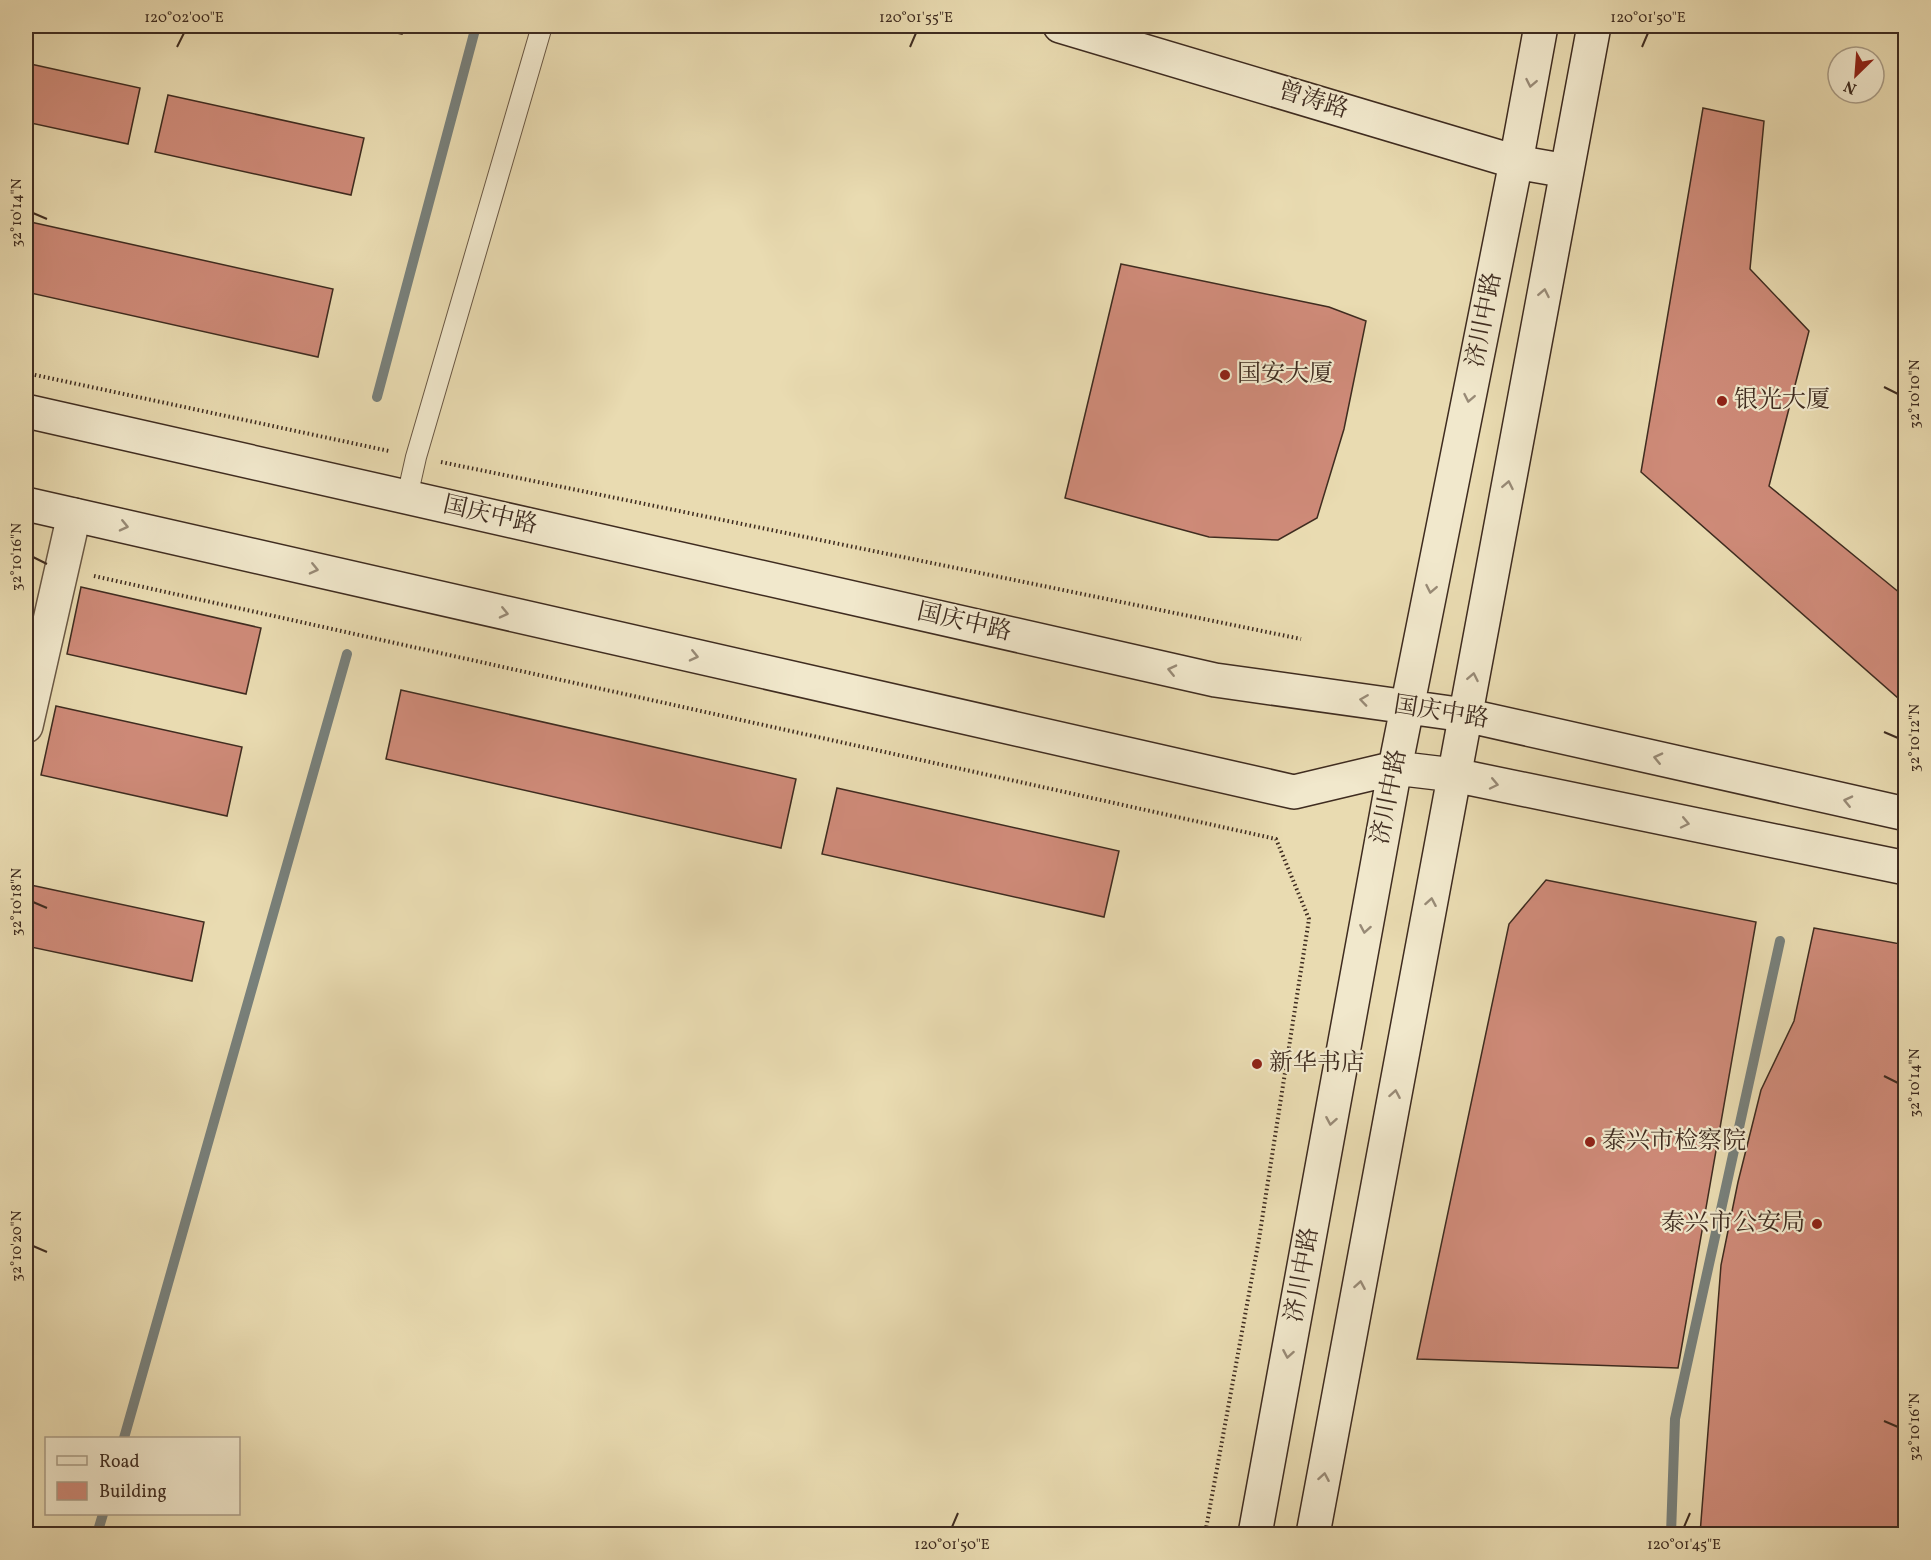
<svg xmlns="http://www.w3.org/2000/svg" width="1931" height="1560" font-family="Vollkorn,'Noto Serif SC',serif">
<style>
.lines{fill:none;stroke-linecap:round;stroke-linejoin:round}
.stream{stroke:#78807b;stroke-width:10}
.building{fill:#ce8a78;stroke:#3f2c20;stroke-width:1.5}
.lane-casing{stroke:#6a5844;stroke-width:22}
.street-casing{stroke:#6a5844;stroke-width:36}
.secondary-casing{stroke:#3f2c20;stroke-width:36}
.path{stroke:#3f2c20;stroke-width:4;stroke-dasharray:1.5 3;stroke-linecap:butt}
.lane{stroke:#f1e8cc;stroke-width:20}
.street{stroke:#f1e8cc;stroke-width:33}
.secondary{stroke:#f1e8cc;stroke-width:33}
.oneway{stroke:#988a76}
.ticks{fill:none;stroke:#3f2c20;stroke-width:2}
.poi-dot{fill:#8f2418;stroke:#f1e8cc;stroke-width:2}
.labels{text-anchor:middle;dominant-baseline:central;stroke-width:4.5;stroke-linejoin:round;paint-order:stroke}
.street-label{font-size:24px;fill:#3f2c20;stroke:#f1e8cc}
.poi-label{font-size:24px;fill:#3f2c20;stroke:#f1e8cc;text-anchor:start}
.neatline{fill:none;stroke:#3f2c20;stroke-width:2}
.ticks-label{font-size:15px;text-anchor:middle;fill:#3f2c20}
</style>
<rect width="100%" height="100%" fill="#e9dbb1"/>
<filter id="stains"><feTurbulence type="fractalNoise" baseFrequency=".00333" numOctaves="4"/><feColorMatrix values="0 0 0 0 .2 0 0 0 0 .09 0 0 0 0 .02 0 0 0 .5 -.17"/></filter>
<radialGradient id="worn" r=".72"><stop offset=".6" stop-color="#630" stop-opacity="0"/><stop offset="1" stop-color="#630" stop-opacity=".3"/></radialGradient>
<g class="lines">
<path class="stream" d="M377 397 476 26
M124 1438 347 654
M97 1534 103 1514
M1671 1534 1675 1419 1780 941"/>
</g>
<path class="building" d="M364 26H404L402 34Z
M26 63 140 88 128 144 26 122Z
M168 95 364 138 351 195 155 152Z
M1703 108 1764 121 1750 269 1809 331 1769 486 1906 598V705L1641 472Z
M26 221 333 289 318 357 26 292Z
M1121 264 1329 307 1366 321 1344 429 1317 518 1278 540 1209 537 1065 498Z
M81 587 261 628 246 694 67 654Z
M401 690 796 779 781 848 386 759Z
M56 706 242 747 227 816 41 775Z
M837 788 1119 851 1104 917 822 854Z
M1546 880 1756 922 1678 1368 1417 1359 1509 924Z
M26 884 204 922 192 981 26 946Z
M1814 928 1906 945V1534H1700L1721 1265 1738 1182 1761 1090 1794 1021Z"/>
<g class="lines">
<defs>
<path id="lane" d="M407 497 416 457 542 26"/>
<path id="street" d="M26 726 74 515"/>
<path id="secondary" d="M1060 26 1516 162 1567 171
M26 411 1215 680 1465 715 1906 814
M26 504 1294 792 1395 768 1454 775 1906 868
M1255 1534 1395 768 1516 162 1541 26
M1313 1534 1594 26"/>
</defs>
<use href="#lane" class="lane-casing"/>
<use href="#street" class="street-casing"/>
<use href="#secondary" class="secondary-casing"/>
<path class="path" d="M26 373 389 451
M441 462 1301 639
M94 576 1276 839 1309 919 1259 1239 1205 1534"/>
<use href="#lane" class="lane"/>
<use href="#street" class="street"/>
<use href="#secondary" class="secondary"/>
</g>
<defs><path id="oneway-chevron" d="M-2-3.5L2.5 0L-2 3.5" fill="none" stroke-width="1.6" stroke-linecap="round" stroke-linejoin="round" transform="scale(1.5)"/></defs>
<g class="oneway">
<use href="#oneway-chevron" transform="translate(1531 83) rotate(101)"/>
<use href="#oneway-chevron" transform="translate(1544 293) rotate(-79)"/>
<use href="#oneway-chevron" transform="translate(1469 398) rotate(101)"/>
<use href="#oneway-chevron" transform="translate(1508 485) rotate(-79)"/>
<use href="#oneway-chevron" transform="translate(124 526) rotate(13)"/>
<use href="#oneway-chevron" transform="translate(314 569) rotate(13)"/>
<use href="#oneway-chevron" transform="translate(1431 589) rotate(101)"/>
<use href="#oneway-chevron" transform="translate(504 613) rotate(13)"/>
<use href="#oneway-chevron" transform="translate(694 656) rotate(13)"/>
<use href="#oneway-chevron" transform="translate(1172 670) rotate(-167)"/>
<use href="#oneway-chevron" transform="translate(1473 677) rotate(-79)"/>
<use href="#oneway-chevron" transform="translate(1364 700) rotate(-172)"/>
<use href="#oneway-chevron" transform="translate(1658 758) rotate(-167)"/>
<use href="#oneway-chevron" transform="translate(1494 784) rotate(12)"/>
<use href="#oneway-chevron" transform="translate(1848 801) rotate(-167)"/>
<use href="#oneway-chevron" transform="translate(1685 823) rotate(12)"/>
<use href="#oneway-chevron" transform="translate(1431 902) rotate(-80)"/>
<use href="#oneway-chevron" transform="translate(1365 929) rotate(100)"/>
<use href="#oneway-chevron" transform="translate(1395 1094) rotate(-80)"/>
<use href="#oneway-chevron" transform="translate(1331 1121) rotate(100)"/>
<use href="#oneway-chevron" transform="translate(1360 1285) rotate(-80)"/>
<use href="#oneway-chevron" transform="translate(1288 1354) rotate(100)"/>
<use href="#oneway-chevron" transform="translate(1324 1477) rotate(-80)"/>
</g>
<path class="ticks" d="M177 47 184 33M910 47 916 33M1642 47 1648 33M33 213 47 219M1884 387 1898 394M33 557 47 564M1884 732 1898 738M33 902 47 908M1884 1076 1898 1083M33 1246 47 1252M1884 1421 1898 1427M952 1527 958 1513M1684 1527 1690 1513"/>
<g class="poi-dot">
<circle cx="1225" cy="375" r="6"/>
<circle cx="1722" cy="401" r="6"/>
<circle cx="1257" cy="1064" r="6"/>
<circle cx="1590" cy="1142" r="6"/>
<circle cx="1817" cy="1224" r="6"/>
</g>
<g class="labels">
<g class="street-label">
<text transform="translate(1313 101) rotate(17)">曾涛路</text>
<text transform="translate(1485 320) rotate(-79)">济川中路</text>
<text transform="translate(490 516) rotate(13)">国庆中路</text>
<text transform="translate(964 623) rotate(13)">国庆中路</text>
<text transform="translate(1441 713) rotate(9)">国庆中路</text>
<text transform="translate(1390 797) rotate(-79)">济川中路</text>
<text transform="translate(1303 1275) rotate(-80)">济川中路</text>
</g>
<g class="poi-label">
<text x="1237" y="375">国安大厦</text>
<text x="1734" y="401">银光大厦</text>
<text x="1269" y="1064">新华书店</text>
<text x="1602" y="1142">泰兴市检察院</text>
<text x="1805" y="1224" text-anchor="end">泰兴市公安局</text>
</g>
</g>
<rect width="1931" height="1560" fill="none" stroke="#e9dbb1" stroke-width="66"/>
<rect x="45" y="1437" width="195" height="78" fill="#f1e8cc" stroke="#aa9d87" stroke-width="1.5"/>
<rect x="57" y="1456" width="30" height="9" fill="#f1e8cc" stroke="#aa9d87" stroke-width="1.5"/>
<text x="99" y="1467" font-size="18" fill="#3f2c20">Road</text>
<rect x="57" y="1482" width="30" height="18" fill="#ce8a78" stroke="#aa9d87" stroke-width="1.5"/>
<text x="99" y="1497" font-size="18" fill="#3f2c20">Building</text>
<g transform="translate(1856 75) rotate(205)"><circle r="28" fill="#f1e8cc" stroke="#aa9d87" stroke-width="1.5"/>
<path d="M0-4.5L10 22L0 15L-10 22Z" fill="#8f2418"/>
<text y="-9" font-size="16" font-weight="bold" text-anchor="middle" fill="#3f2c20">N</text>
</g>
<rect x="33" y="33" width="1865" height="1494" class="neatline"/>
<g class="ticks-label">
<text x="184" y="22">120°02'00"E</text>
<text x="916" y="22">120°01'55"E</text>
<text x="1648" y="22">120°01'50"E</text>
<text transform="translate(16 213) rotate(-90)" y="5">32°10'14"N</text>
<text transform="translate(1914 394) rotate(-90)" y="5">32°10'10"N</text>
<text transform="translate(16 557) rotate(-90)" y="5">32°10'16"N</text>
<text transform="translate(1914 738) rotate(-90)" y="5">32°10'12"N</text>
<text transform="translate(16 902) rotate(-90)" y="5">32°10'18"N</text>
<text transform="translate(1914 1083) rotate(-90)" y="5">32°10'14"N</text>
<text transform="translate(16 1246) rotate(-90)" y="5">32°10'20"N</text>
<text transform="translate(1914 1427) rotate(-90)" y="5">32°10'16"N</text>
<text x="952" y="1549">120°01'50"E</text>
<text x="1684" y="1549">120°01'45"E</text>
</g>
<rect width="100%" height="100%" filter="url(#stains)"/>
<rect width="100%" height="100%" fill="url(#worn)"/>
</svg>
